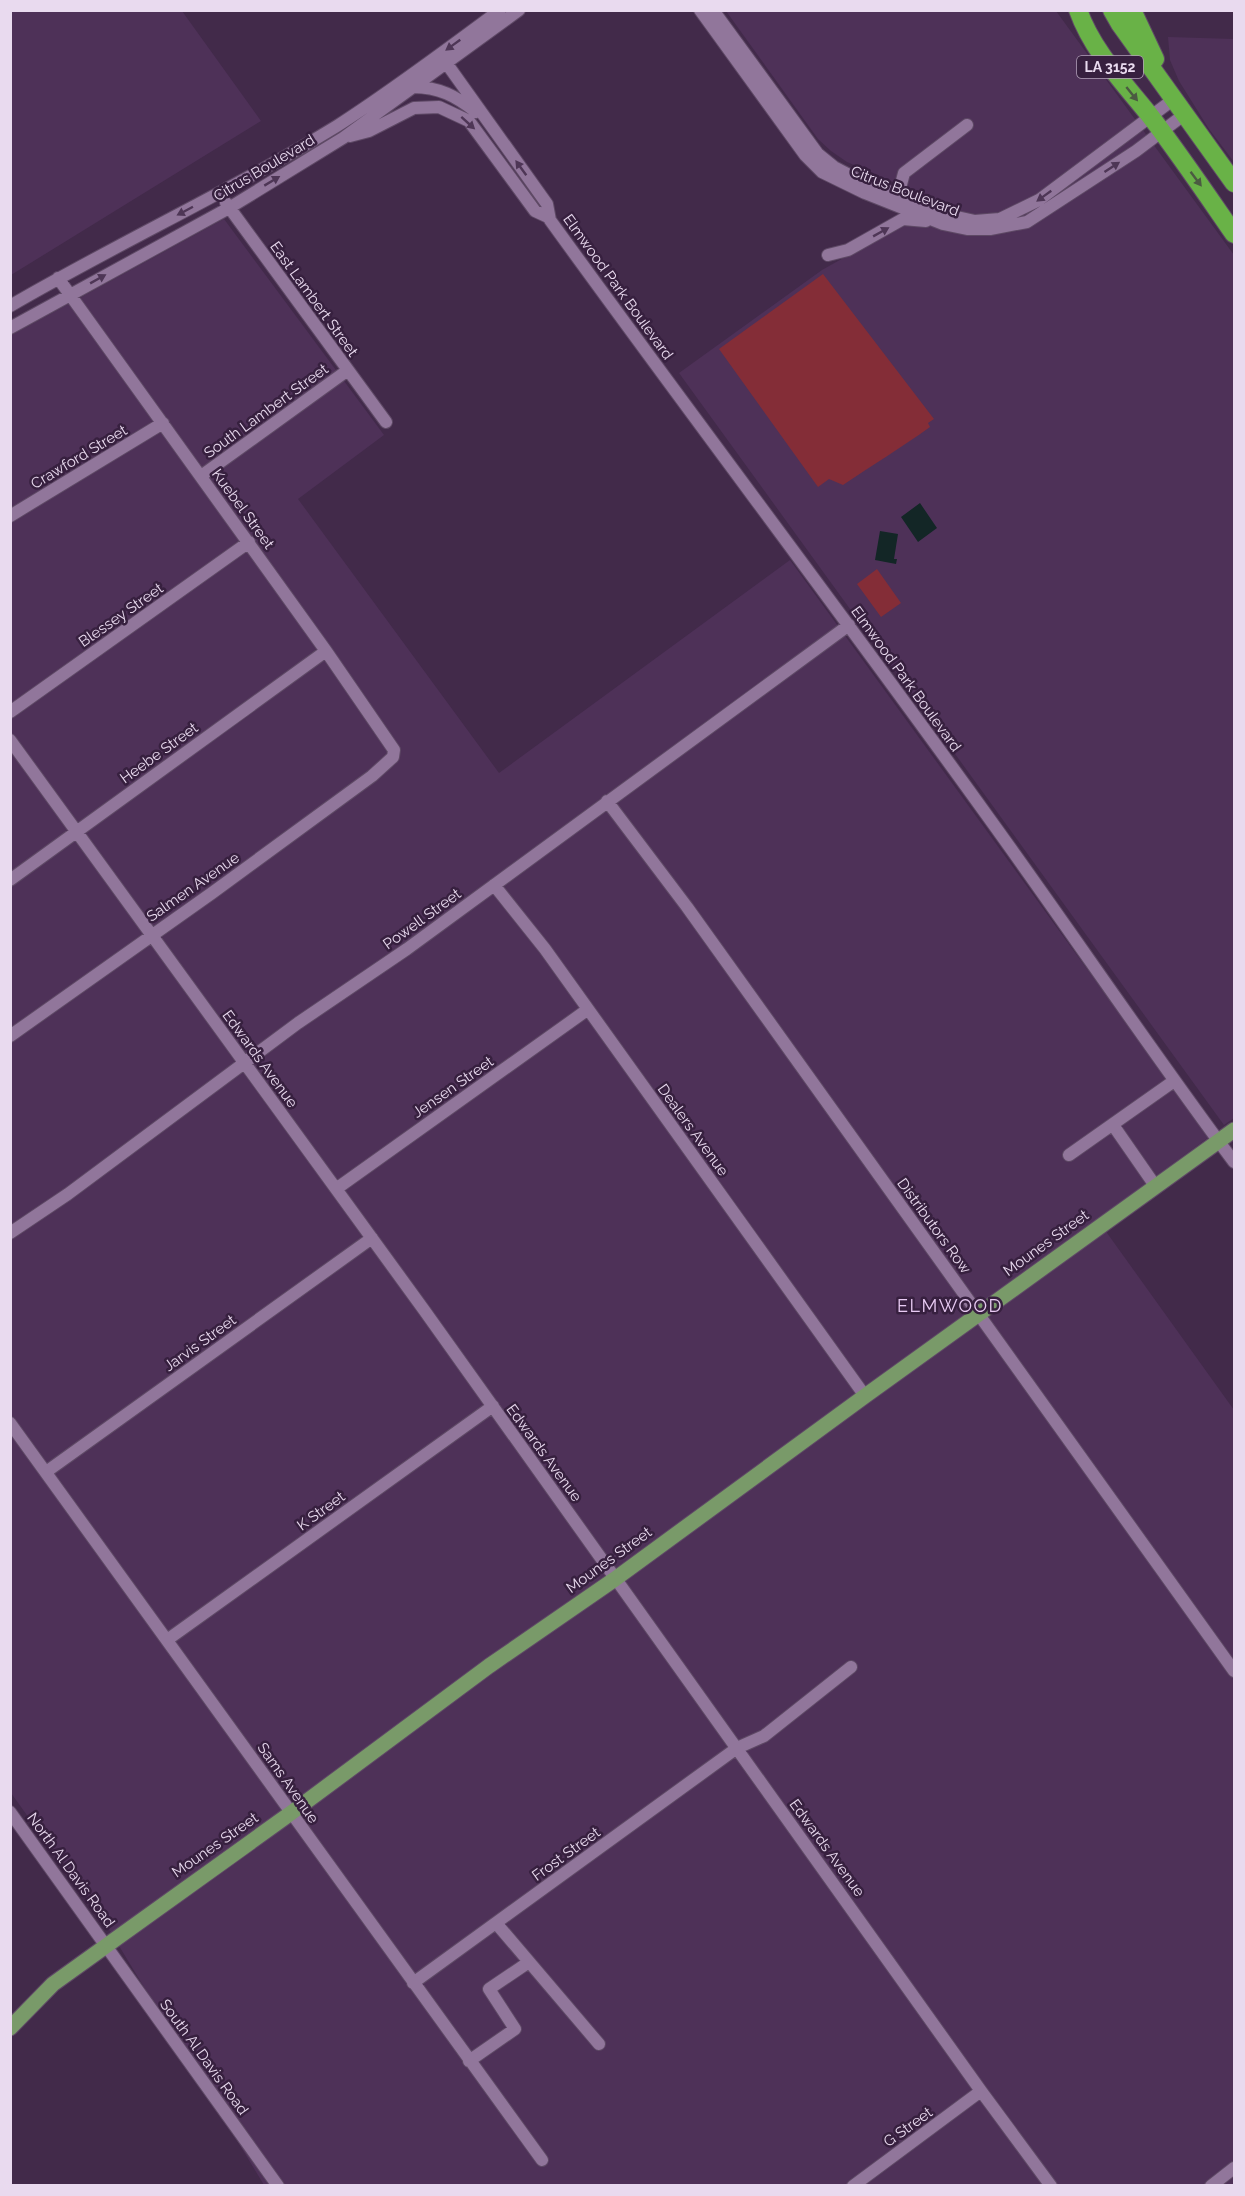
<svg xmlns="http://www.w3.org/2000/svg" width="1245" height="2196" font-family="Raleway,sans-serif">
<style>
.built{fill:#4e3158}
.green{fill:#842d37}
.water{fill:#132626}
.lines{fill:none;stroke-linecap:round;stroke-linejoin:round}
.minor-casing{stroke:#5e4965;stroke-width:14}
.major-casing{stroke:#5e4965;stroke-width:17}
.highway-casing{stroke:#5e4965;stroke-width:20}
.minor{stroke:#91769b;stroke-width:12}
.major{stroke:#799a69;stroke-width:15}
.highway{stroke:#69b247;stroke-width:18}
.oneway{fill:#4e3656}
.oneway2{fill:#4b5a42}
.labels{text-anchor:middle;dominant-baseline:central;stroke-width:5;stroke-linejoin:round;paint-order:stroke}
.shield{fill:#37203f;stroke:#b4a2ba;stroke-width:1.5}
.shield-label{font-size:14px;font-weight:bold;fill:#e9daef}
.street-label{font-size:15px;fill:#e9daef;stroke:#37203f}
.quarter-label{font-size:18px;letter-spacing:1.5px;fill:#e9cbf4;stroke:#37203f}
</style>
<rect width="100%" height="100%" fill="#422a4a"/>
<path class="built" d="M11 10 182 11 261 121 11 275Z
M726 11H1056L1234 255V1118L1224 1125 679 373 822 270 904 224 916 192 847 162 831 151 818 139Z
M1168 37 1234 39V162L1209 129 1179 81 1170 60Z
M224 219 384 435 298 499 499 773 790 560 1209 1137 1097 1219 1234 1410V2185H264L110 1931 11 1793 10 336Z"/>
<path class="green" d="M823 274 934 419 928 423 930 427C901 448 872 465 843 485L829 479 818 487 719 349Z
M877 569 901 603 881 617 857 584Z"/>
<path class="water" d="M920 503 937 528 918 542 901 517Z
M880 531 898 534 894 559H897L896 564 875 560Z"/>
<g class="lines">
<defs>
<path id="minor" d="M700 10 805 155 822 172 865 193 943 224 967 229H990L1027 222 1136 151 1185 114
M713 10 818 154 834 167 855 178 948 215 975 221 1000 219 1039 200 1174 99
M447 64 547 204 550 220C694 419 843 615 986 814 1070 930 1149 1048 1234 1162
M413 87C439 87 456 96 476 112
M350 136 369 131 414 108 439 107 469 121 535 211 548 217
M898 196 904 173 967 125
M226 203 386 422
M828 255 848 250 903 219 926 221
M10 306C118 243 231 191 337 126 393 90 446 50 500 10
M10 328 229 208 343 138 519 10
M201 476 348 370
M10 516 163 423
M10 712 249 542
M10 740 424 1310 981 2091 1051 2186
M607 801 687 907 1234 1671
M10 880 326 651
M494 885 545 949 865 1396
M10 1036 212 893 372 776 393 757 394 750 326 651 58 278
M1113 1125 1156 1187
M1069 1155 1174 1081
M336 1189 587 1010
M10 1233 68 1194 298 1023 407 949 849 625
M10 1423 542 2160
M46 1472 372 1238
M167 1640 493 1406
M10 1812 278 2186
M496 1923 599 2044
M413 1983 737 1748 764 1736 851 1667
M469 2061 515 2029 489 1989 529 1962
M853 2186 981 2091
M1211 2186 1234 2168"/>
<path id="major" d="M10 2028 53 1984 291 1813 489 1666 615 1579 865 1396 1234 1130"/>
<path id="highway" d="M1078 10C1093 52 1124 83 1151 117 1180 155 1207 195 1234 234
M1112 10 1120 24 1234 183
M1132 10 1155 59"/>
</defs>
<use href="#minor" class="minor-casing"/>
<use href="#major" class="major-casing"/>
<use href="#highway" class="highway-casing"/>
<use href="#minor" class="minor"/>
<use href="#major" class="major"/>
<use href="#highway" class="highway"/>
</g>
<defs><path id="oneway-solid" d="M-6-.8H1V-3.2L6.5 0L1 3.2V.8H-6Z" transform="scale(1.5)"/></defs>
<g class="oneway">
<use href="#oneway-solid" transform="translate(453 45) rotate(144)"/>
<use href="#oneway-solid" transform="translate(468 123) rotate(42)"/>
<use href="#oneway-solid" transform="translate(1112 167) rotate(-33)"/>
<use href="#oneway-solid" transform="translate(521 168) rotate(-126)"/>
<use href="#oneway-solid" transform="translate(272 181) rotate(-31)"/>
<use href="#oneway-solid" transform="translate(1044 196) rotate(144)"/>
<use href="#oneway-solid" transform="translate(185 211) rotate(152)"/>
<use href="#oneway-solid" transform="translate(881 232) rotate(-29)"/>
<use href="#oneway-solid" transform="translate(98 279) rotate(-29)"/>
</g>
<g class="oneway2">
<use href="#oneway-solid" transform="translate(1132 94) rotate(51)"/>
<use href="#oneway-solid" transform="translate(1196 179) rotate(53)"/>
</g>
<g class="labels">
<rect class="shield" x="1077" y="56" width="66" height="22" rx="4.5"/>
<g class="shield-label">
<text x="1110" y="67">LA 3152</text>
</g>
<g class="street-label">
<text transform="translate(264 168) rotate(-31)">Citrus Boulevard</text>
<text transform="translate(905 191) rotate(21)">Citrus Boulevard</text>
<text transform="translate(618 287) rotate(54)">Elmwood Park Boulevard</text>
<text transform="translate(314 299) rotate(54)">East Lambert Street</text>
<text transform="translate(266 411) rotate(-36)">South Lambert Street</text>
<text transform="translate(79 457) rotate(-31)">Crawford Street</text>
<text transform="translate(243 509) rotate(54)">Kuebel Street</text>
<text transform="translate(121 615) rotate(-35)">Blessey Street</text>
<text transform="translate(906 679) rotate(54)">Elmwood Park Boulevard</text>
<text transform="translate(159 753) rotate(-36)">Heebe Street</text>
<text transform="translate(193 887) rotate(-35)">Salmen Avenue</text>
<text transform="translate(422 919) rotate(-36)">Powell Street</text>
<text transform="translate(260 1059) rotate(54)">Edwards Avenue</text>
<text transform="translate(453 1087) rotate(-35)">Jensen Street</text>
<text transform="translate(693 1130) rotate(54)">Dealers Avenue</text>
<text transform="translate(934 1226) rotate(54)">Distributors Row</text>
<text transform="translate(1046 1243) rotate(-36)">Mounes Street</text>
<text transform="translate(200 1343) rotate(-36)">Jarvis Street</text>
<text transform="translate(544 1453) rotate(54)">Edwards Avenue</text>
<text transform="translate(321 1511) rotate(-36)">K Street</text>
<text transform="translate(609 1560) rotate(-36)">Mounes Street</text>
<text transform="translate(288 1783) rotate(55)">Sams Avenue</text>
<text transform="translate(215 1845) rotate(-35)">Mounes Street</text>
<text transform="translate(827 1848) rotate(54)">Edwards Avenue</text>
<text transform="translate(566 1854) rotate(-36)">Frost Street</text>
<text transform="translate(71 1870) rotate(54)">North Al Davis Road</text>
<text transform="translate(204 2057) rotate(54)">South Al Davis Road</text>
<text transform="translate(908 2127) rotate(-36)">G Street</text>
</g>
<g class="quarter-label">
<text x="950" y="1305">ELMWOOD</text>
</g>
</g>
<rect width="1245" height="2196" fill="none" stroke="#e9daef" stroke-width="24"/>
</svg>
